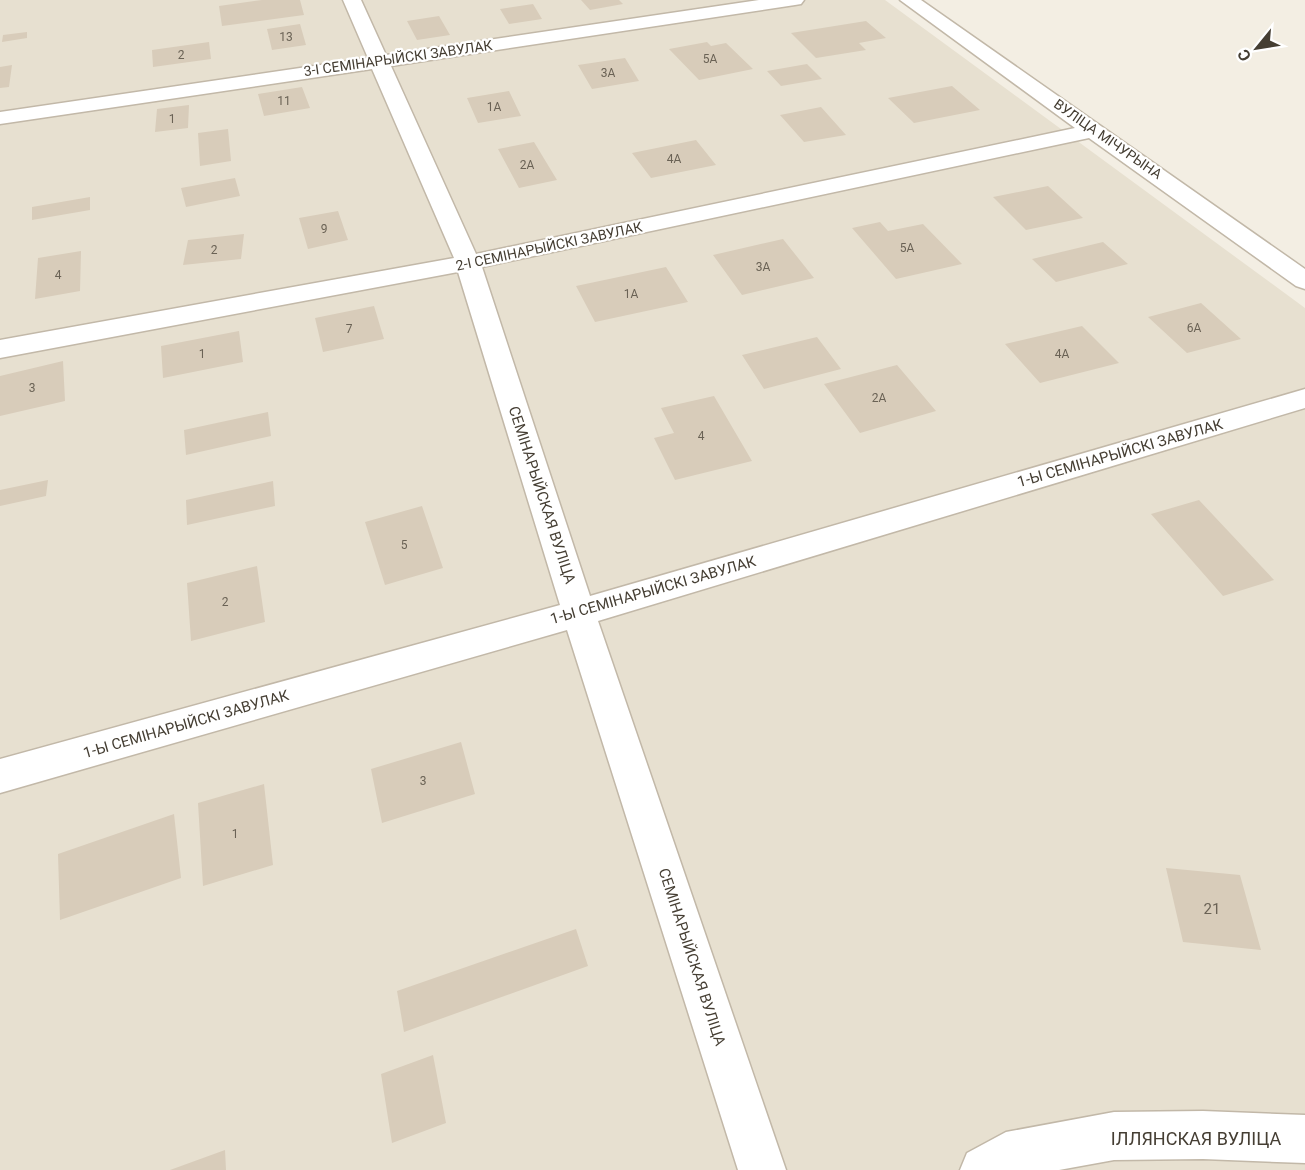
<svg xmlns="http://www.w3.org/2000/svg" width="1305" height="1170" font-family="Roboto,sans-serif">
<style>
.residential{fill:#e7e0d0}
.building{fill:#d8ccba}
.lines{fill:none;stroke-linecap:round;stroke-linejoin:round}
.minor-casing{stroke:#c2b8a8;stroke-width:3}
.minor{fill:#fff;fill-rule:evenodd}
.labels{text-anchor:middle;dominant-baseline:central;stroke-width:4.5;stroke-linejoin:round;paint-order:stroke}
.number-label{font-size:12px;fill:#6a6255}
.far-street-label{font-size:14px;fill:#453e33;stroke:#fff}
.street-label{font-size:15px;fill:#453e33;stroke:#fff}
.near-number-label{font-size:15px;fill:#6a6255}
.near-street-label{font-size:18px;fill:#453e33;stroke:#fff}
</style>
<rect width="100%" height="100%" fill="#f3eee3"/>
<path class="residential" d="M0 0H885L1305 308V1170H0Z"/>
<path class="building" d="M262 0H300L304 15 222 26 219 6Z
M581 0H619L623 4 590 10Z
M533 4 542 19 509 24 500 9Z
M439 16 450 35 417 40 407 21Z
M866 21 886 38 859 43 866 50 816 58 791 33Z
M300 24 306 45 272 50 267 29Z
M27 32V38L2 42 3 35Z
M209 42 211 59 153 67 152 50Z
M707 42 711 46 726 43 753 69 699 80 669 49Z
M625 58 639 81 592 89 578 65Z
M807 64 822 79 781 86 767 71Z
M12 65 9 87 0 88V67Z
M952 86 980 110 914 123 888 98Z
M302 87 310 108 264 116 258 94Z
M509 91 521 116 478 123 467 98Z
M189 105 188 128 155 132 157 109Z
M821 107 846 135 804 142 780 115Z
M228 129 231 161 200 166 198 133Z
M696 140 716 165 651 178 632 153Z
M534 142 557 180 519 188 498 149Z
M235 178 240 196 186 207 181 188Z
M1048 186 1083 218 1026 230 993 197Z
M90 197V210L32 220V207Z
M338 211 348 240 308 249 299 218Z
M880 222 888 231 923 224 962 264 896 279 852 228Z
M244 234 241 259 183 265 188 240Z
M783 239 814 278 742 295 713 255Z
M1103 242 1128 264 1056 282 1032 259Z
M81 251 80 291 35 299 38 258Z
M666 267 688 302 595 322 576 286Z
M1201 303 1241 339 1187 353 1148 317Z
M374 306 384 339 323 352 315 318Z
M1082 326 1119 363 1040 383 1005 344Z
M239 331 243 362 163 378 161 346Z
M817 337 841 369 764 389 742 355Z
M63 361 65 401 0 416V376Z
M897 365 936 411 860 433 824 384Z
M714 396 752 461 675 480 654 438 674 433 661 408Z
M268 412 271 436 186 455 184 430Z
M48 480 46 496 0 506V490Z
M273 481 275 506 187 525 186 500Z
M1199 500 1274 580 1223 596 1151 514Z
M422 506 443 568 385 585 365 522Z
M257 566 265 622 191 641 187 583Z
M461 742 475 794 382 823 371 769Z
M264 784 273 865 203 886 198 803Z
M174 814 181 878 60 920 58 854Z
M1166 868 1240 875 1261 950 1183 942Z
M576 929 588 966 404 1032 397 991Z
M433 1055 446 1123 392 1143 381 1074Z
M225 1150 226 1170H170Z"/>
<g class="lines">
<defs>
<path id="minor" d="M343 0H361L386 55 759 0H804L801 4 795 5 391 66 476 254 1075 128 900 0H921L1305 269V289L1296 286 1089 138 482 267 590 596 1305 389V408L598 621 786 1170H738L567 630 0 793V759L560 605 458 272 0 358V340L454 258 372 69 0 124V112L368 58Z
M1203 1111 1305 1115V1163L1203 1159 1114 1160 1059 1170H960L967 1153 1006 1132 1114 1112Z"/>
</defs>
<use href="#minor" class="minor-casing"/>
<use href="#minor" class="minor"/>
</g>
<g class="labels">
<g class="number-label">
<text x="286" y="37">13</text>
<text x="181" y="55">2</text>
<text x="710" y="59">5А</text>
<text x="608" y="73">3А</text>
<text x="284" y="101">11</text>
<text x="494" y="107">1А</text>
<text x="172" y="119">1</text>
<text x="674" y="159">4А</text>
<text x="527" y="165">2А</text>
<text x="324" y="229">9</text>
<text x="907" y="248">5А</text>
<text x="214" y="250">2</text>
<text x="763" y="267">3А</text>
<text x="58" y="275">4</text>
<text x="631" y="294">1А</text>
<text x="1194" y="328">6А</text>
<text x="349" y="329">7</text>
<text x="202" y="354">1</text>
<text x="1062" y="354">4А</text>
<text x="32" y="388">3</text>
<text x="879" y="398">2А</text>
<text x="701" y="436">4</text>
<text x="404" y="545">5</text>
<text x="225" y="602">2</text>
<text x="423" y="781">3</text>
<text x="235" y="834">1</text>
</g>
<g class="far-street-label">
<text transform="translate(398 58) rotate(-8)">3-І СЕМІНАРЫЙСКІ ЗАВУЛАК</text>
<text transform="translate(1108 139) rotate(35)">ВУЛІЦА МІЧУРЫНА</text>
<text transform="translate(549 246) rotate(-12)">2-І СЕМІНАРЫЙСКІ ЗАВУЛАК</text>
</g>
<g class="street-label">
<text transform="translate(1120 453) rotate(-16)">1-Ы СЕМІНАРЫЙСКІ ЗАВУЛАК</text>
<text transform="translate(542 495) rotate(72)">СЕМІНАРЫЙСКАЯ ВУЛІЦА</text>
<text transform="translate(653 590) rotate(-16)">1-Ы СЕМІНАРЫЙСКІ ЗАВУЛАК</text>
<text transform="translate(186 724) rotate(-16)">1-Ы СЕМІНАРЫЙСКІ ЗАВУЛАК</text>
<text transform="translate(692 957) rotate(72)">СЕМІНАРЫЙСКАЯ ВУЛІЦА</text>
</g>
<g class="near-number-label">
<text x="1212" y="909">21</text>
</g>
<g class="near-street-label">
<text x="1196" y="1138">ІЛЛЯНСКАЯ ВУЛІЦА</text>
</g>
</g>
<g transform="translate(1257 48) rotate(240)" stroke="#ffffff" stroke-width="4.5" paint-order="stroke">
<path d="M0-4.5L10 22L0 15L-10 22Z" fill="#453e33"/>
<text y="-9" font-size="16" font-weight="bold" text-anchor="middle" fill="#453e33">С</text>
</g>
</svg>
